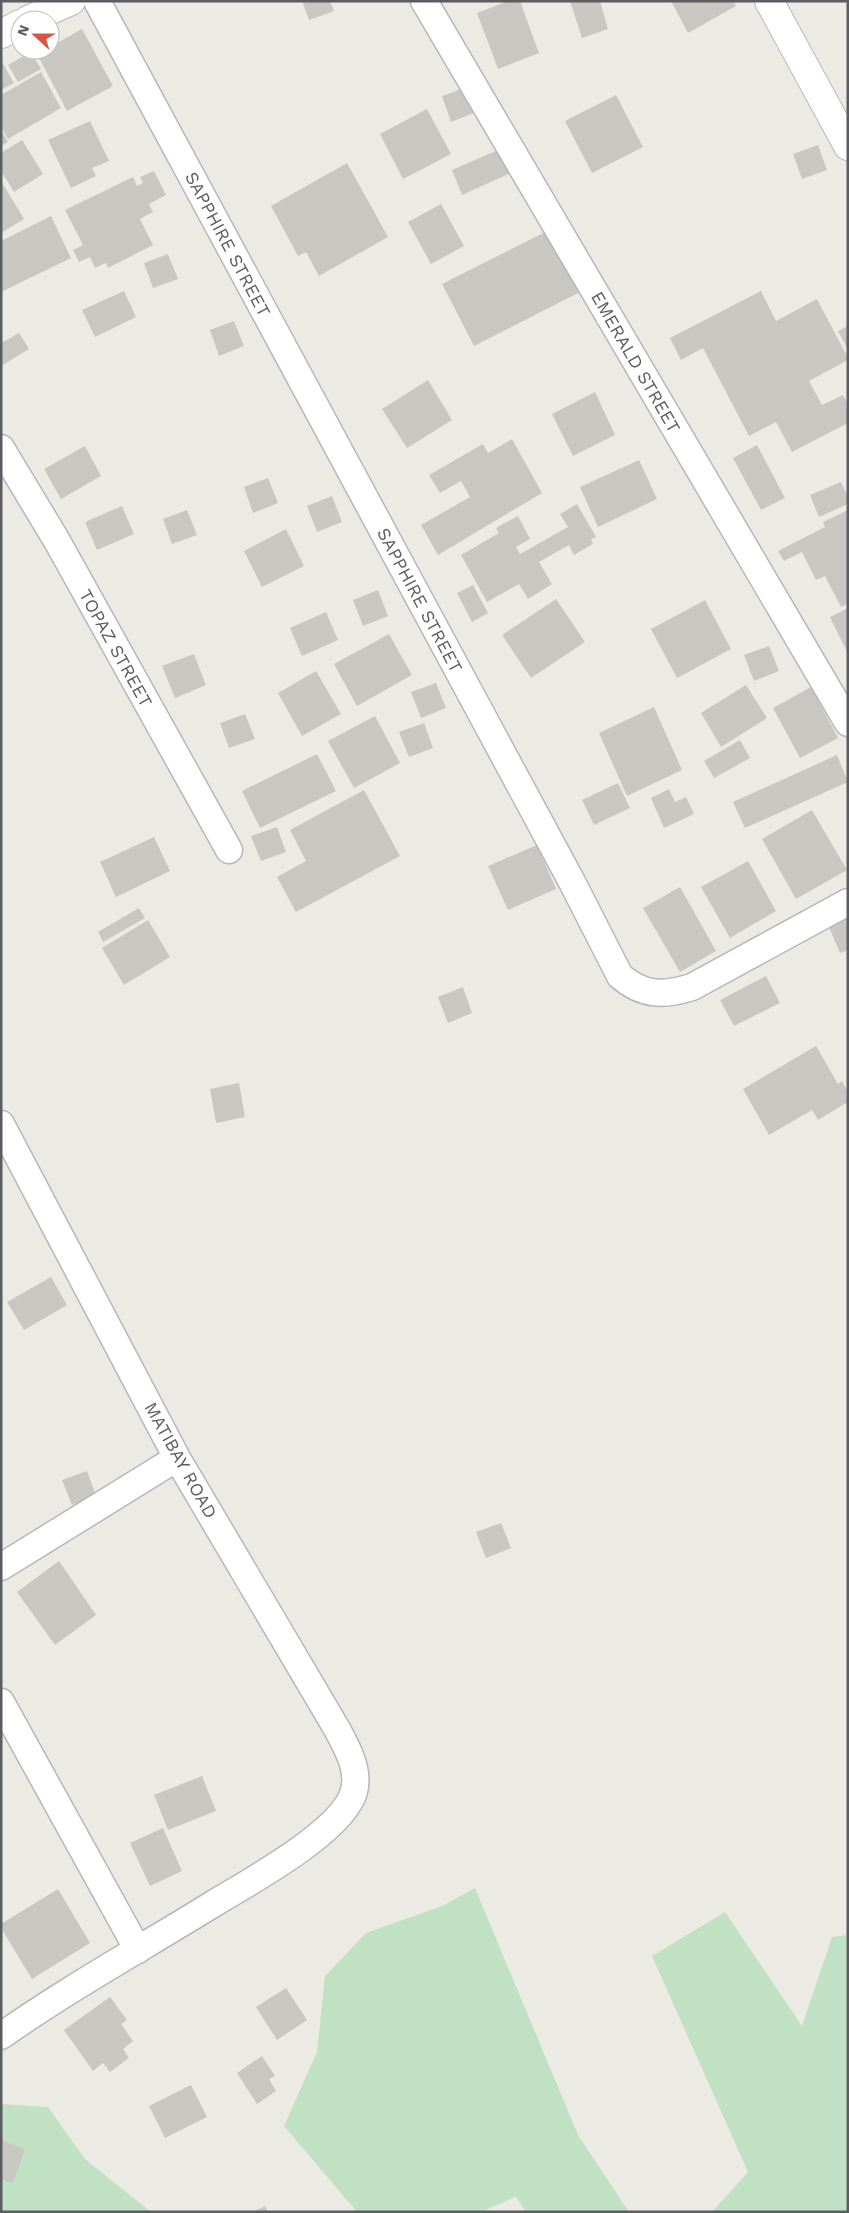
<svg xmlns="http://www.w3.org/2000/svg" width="849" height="2213" font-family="'Work Sans',sans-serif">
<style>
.green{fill:#c1e1c4}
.building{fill:#c9c7c2}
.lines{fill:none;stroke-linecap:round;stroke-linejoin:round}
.street-casing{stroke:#b5b7bc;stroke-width:29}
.secondary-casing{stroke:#b6b8bd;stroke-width:30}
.street{stroke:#fff;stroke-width:26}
.secondary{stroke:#fff;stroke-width:28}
.labels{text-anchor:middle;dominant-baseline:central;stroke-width:5;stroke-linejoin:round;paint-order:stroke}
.street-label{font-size:18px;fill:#5b5d62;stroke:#fff}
</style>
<rect width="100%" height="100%" fill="#ecebe3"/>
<path class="green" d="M475 1888 578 2135 629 2212H526L516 2197 480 2212H357L284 2126 317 2052 325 1976 366 1933 442 1906Z
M725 1912 802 2026 832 1937 848 1935V2212H712L748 2172 652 1956Z
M1 2104 48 2107 85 2159 151 2212H1Z"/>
<path class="building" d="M302 1H330L334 11 309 20Z
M508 1H520L539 53 498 69 477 13Z
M570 1H600L608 29 582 38Z
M671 1H733L736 6 688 33Z
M82 29 113 86 67 111 37 54 44 50H50V47Z
M31 52 41 69 18 82 8 65Z
M1 60 14 83 1 90Z
M41 72 61 108 8 139 1 127V95Z
M467 87 476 112 451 122 442 96Z
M616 95 643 147 592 173 565 121Z
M427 109 451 154 403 179 380 134Z
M90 121 109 161 92 168 96 176 71 188 48 140Z
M1 130 8 142 1 146Z
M22 140 43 174 14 192 1 171V153Z
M818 145 827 170 802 179 793 154Z
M505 147 515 171 462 195 452 170Z
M347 163 388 237 319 276 306 252 298 256 271 206Z
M154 171 166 195 149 204 153 212 140 219 153 245 108 268 106 263 95 268 90 257 79 262 73 250 83 245 65 210 133 177 137 186 143 183 140 177Z
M1 181 24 219 1 233Z
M441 204 464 246 431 264 408 222Z
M51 216 71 258 1 292V241Z
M555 227 586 289 474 346 442 284Z
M168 254 178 279 153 288 144 263Z
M124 291 136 317 95 337 82 310Z
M761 291 776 321 817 299 848 358V360L809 381 822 405 843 395 848 404V423L792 452 776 422 749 436 703 348 681 360 670 338Z
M234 321 244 346 219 356 210 330Z
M848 326V350L838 331Z
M19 333 29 349 1 366V343Z
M428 380 452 420 407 448 382 409Z
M595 392 615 435 573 456 552 414Z
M512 439 542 493 438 555 421 525 470 497 461 481 440 493 429 475 483 444 488 453Z
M757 445 785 498 761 510 733 458Z
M85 446 101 476 61 499 44 469Z
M639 460 657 499 598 527 580 487Z
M268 478 278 503 253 513 244 487Z
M841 482 848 497V504L819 517 810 495Z
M332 496 342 522 317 532 307 506Z
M577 504 596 537 591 539 593 544 574 555 569 545 539 562 552 584 528 599 519 584 487 602 461 555 499 533 496 528 518 516 530 539 516 547 520 554 568 527 560 514Z
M122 506 134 534 97 550 85 522Z
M187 510 197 535 172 544 163 519Z
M848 510V604L841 607 825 576 816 580 802 552 784 561 778 551 825 527 823 522Z
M286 529 304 566 262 587 244 551Z
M473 585 488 613 472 622 457 593Z
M378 590 388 616 363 626 353 600Z
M556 599 585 642 531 678 502 635Z
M705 600 731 649 677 678 651 629Z
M848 608V654L830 617Z
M326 612 338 640 302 656 290 628Z
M389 634 412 675 357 706 334 664Z
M769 646 779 671 754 681 744 655Z
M194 654 206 685 175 698 162 666Z
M316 671 341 714 302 736 278 693Z
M436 683 446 708 421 718 411 692Z
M746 685 767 718 721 747 701 713Z
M811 687 838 738 800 758 773 708Z
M654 707 682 770 627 796 599 733Z
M245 714 255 739 229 748 220 723Z
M375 716 400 763 354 788 328 741Z
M424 723 433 748 409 757 399 732Z
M740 740 750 758 714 778 704 761Z
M317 754 336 791 260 828 242 791Z
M837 755 848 782 745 828 733 802Z
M618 783 630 808 594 825 582 800Z
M669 789 675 802 686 797 694 814 664 828 651 798Z
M364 790 400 856 296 912 277 877 306 861 290 830Z
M812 810 847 870 796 899 762 839Z
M277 827 286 852 261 861 251 836Z
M154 837 170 871 116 897 100 862Z
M537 845 556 889 508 910 488 866Z
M748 861 776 911 730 938 701 887Z
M680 887 716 951 680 972 643 908Z
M139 908 145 918 103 942 98 932Z
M848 916V950L840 953 828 925Z
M148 920 170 957 124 985 102 948Z
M766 976 780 1003 734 1026 720 1000Z
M463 987 472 1013 448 1023 438 997Z
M816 1046 838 1084 842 1081 848 1092V1102L818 1120 812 1110 769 1135 743 1089Z
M239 1083 245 1117 216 1123 210 1089Z
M51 1277 67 1305 24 1330 7 1302Z
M87 1471 96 1496 72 1505 62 1480Z
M501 1523 511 1548 486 1558 476 1532Z
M59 1561 96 1615 55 1645 17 1592Z
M202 1776 216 1811 168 1830 154 1795Z
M163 1828 182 1871 150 1886 130 1843Z
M58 1889 90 1943 32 1979 1 1928V1924Z
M286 1988 307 2020 277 2040 256 2007Z
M110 1997 127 2020 121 2024 133 2041 123 2049 129 2058 110 2072 103 2063 93 2071 64 2030Z
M262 2056 275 2076 269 2079 276 2091 257 2104 237 2073Z
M191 2085 207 2117 165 2138 149 2106Z
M1 2140 25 2149 13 2183 1 2179Z
M265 2206 268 2212H253Z"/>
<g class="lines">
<defs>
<path id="street" d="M97 1 572 882 620 976C643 996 664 996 692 987L848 902
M424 1 848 723
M1 448 57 541 229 850
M1 1124 177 1458 337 1729C348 1749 362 1774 352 1797 334 1836 251 1881 213 1904 142 1948 69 1988 1 2036
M1 1567 177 1458
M1 1702 138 1950"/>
<path id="secondary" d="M769 1 848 146
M28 20 71 1
M1 34 20 24"/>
</defs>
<use href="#street" class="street-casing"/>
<use href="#secondary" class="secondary-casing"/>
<use href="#street" class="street"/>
<use href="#secondary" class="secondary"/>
</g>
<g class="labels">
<g class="street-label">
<text transform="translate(228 244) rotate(62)">SAPPHIRE STREET</text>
<text transform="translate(636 362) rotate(60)">EMERALD STREET</text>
<text transform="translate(420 600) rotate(62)">SAPPHIRE STREET</text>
<text transform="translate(116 648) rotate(61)">TOPAZ STREET</text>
<text transform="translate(181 1460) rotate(61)">MATIBAY ROAD</text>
</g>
</g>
<rect width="849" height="2213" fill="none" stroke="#5b5d62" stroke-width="5"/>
<g transform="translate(35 35) rotate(291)"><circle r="24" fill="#ffffff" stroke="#bdbec0"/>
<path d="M0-4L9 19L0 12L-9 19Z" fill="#d7543e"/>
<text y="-8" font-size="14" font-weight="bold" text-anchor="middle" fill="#5b5d62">N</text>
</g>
</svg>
